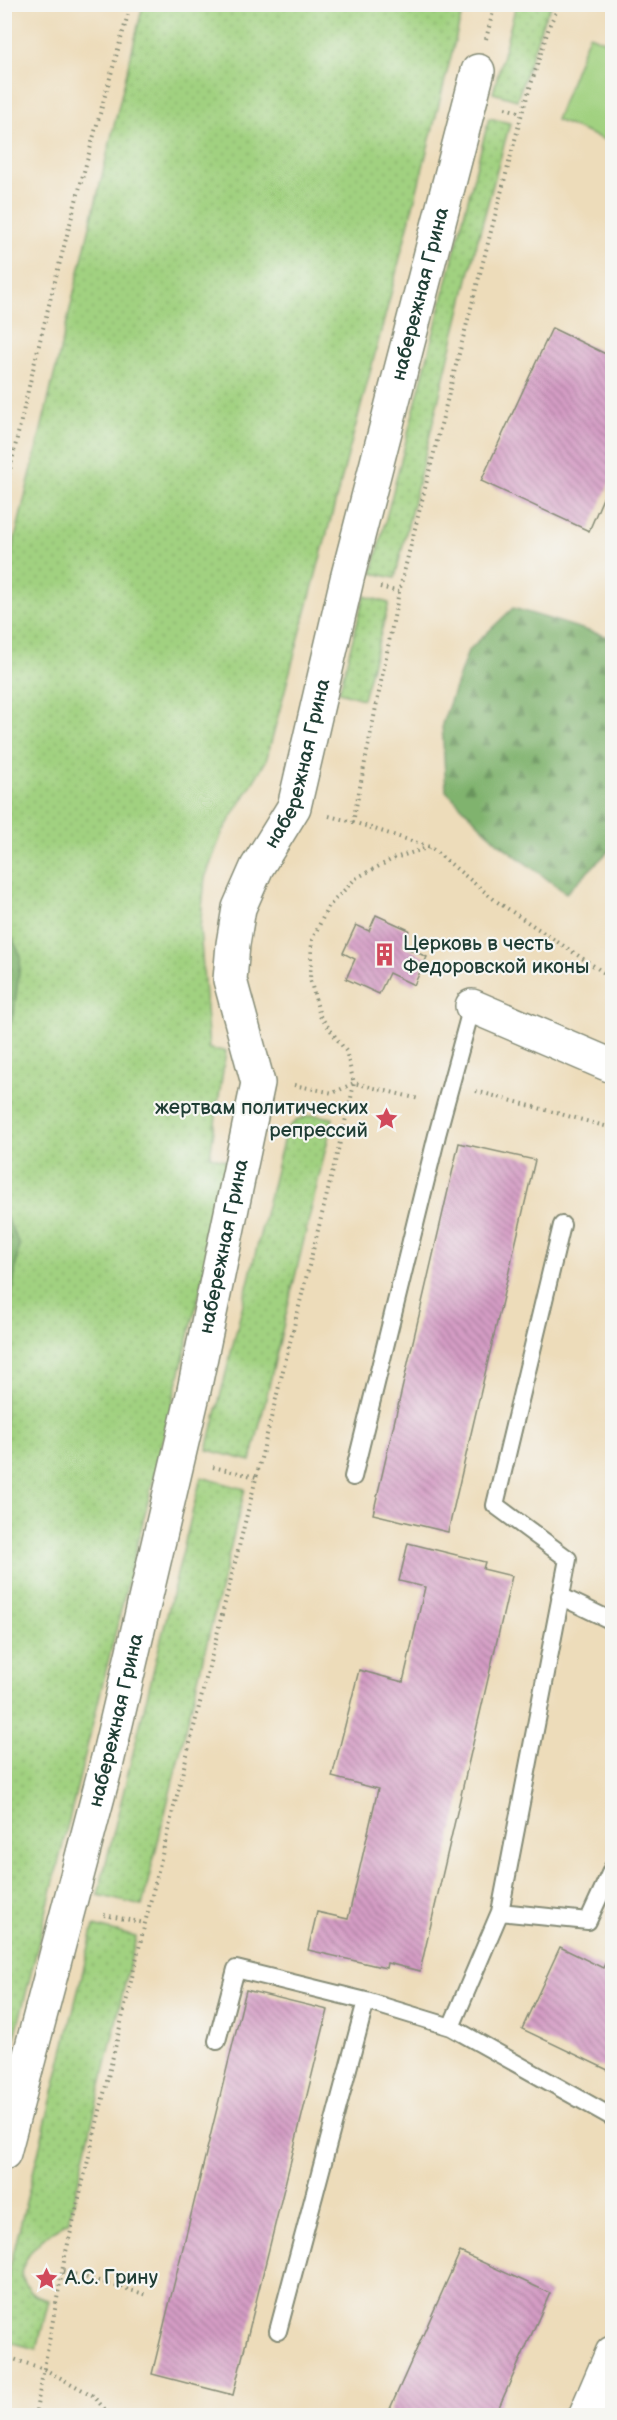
<svg xmlns="http://www.w3.org/2000/svg" width="617" height="2420" font-family="'Balsamiq Sans',sans-serif">
<style>
.grass{fill:url(#grass-dots);stroke:#60875a;stroke-width:1.5}
.forest{fill:url(#forest-firs);stroke:#507851;stroke-width:1.5}
.park{fill:#a1d180;stroke:#60875a;stroke-width:1.5}
.building{fill:url(#building-back-hatch)}
.lines{fill:none;stroke-linecap:round;stroke-linejoin:round}
.lane-casing{stroke:#868c77;stroke-width:20}
.street-casing{stroke:#868c77;stroke-width:36}
.path{stroke:#868c77;stroke-width:4;stroke-dasharray:1.5 4.5;stroke-linecap:butt}
.lane{stroke:#fff;stroke-width:16}
.street{stroke:#fff;stroke-width:33}
.labels{text-anchor:middle;dominant-baseline:central;stroke-width:4.5;stroke-linejoin:round;paint-order:stroke}
.street-label{font-size:20px;fill:#1f3d34;stroke:#f6f6f2}
.poi-label{font-size:20px;fill:#1f3d34;stroke:#f6f6f2;text-anchor:start}
</style>
<defs>
<pattern id="grass-dots" width="8" height="8" patternUnits="userSpaceOnUse" patternTransform="scale(1.5)"><rect width="8" height="8" fill="#a1d180"/><path d="M2 2h.1M6 6h.1" fill="none" stroke="#8ab46f" stroke-width="1.8" stroke-linecap="round"/></pattern>
<pattern id="forest-firs" width="22" height="20" patternUnits="userSpaceOnUse" patternTransform="scale(1.5)"><rect width="22" height="20" fill="#80b36e"/><path d="M5 1l3.5 6h-7zM16 11l3.5 6h-7z" fill="#68935b"/></pattern>
<pattern id="building-back-hatch" width="6" height="6" patternUnits="userSpaceOnUse" patternTransform="scale(1.5)"><rect width="6" height="6" fill="#d49cc4"/><path d="M-1 5l2 2M0 0l6 6M5-1l2 2" fill="none" stroke="#ab80a0"/></pattern>
</defs>
<rect width="100%" height="100%" fill="#f6f6f2"/>
<filter id="ink" filterUnits="userSpaceOnUse"><feTurbulence type="fractalNoise" baseFrequency=".0167" numOctaves="2"/><feDisplacementMap in="SourceGraphic" scale="12" xChannelSelector="R" yChannelSelector="G"/><feConvolveMatrix kernelMatrix="1 2 1 2 8 2 1 2 1" color-interpolation-filters="sRGB"/></filter>
<filter id="wash" filterUnits="userSpaceOnUse"><feTurbulence type="fractalNoise" baseFrequency=".008" numOctaves="4" result="noise"/><feDisplacementMap in="SourceGraphic" scale="24" xChannelSelector="R" yChannelSelector="G"/><feGaussianBlur stdDeviation="1.35" result="paint"/><feColorMatrix in="noise" values="0 0 0 0 0 0 0 0 0 0 0 0 0 0 0 0 0 1.4 0 .05"/><feComposite in="paint" operator="in"/></filter>
<g filter="url(#wash)">
<rect width="100%" height="100%" fill="#eddcba"/>
<path class="grass" d="M143 5H464L387 309 266 761 222 833 205 878 200 928 209 1049 226 1051 210 1156 232 1162 5 2078V580Z
M516 5H552L544 19 517 100 493 93Z
M489 118 510 123 475 250 395 578 372 573Z
M364 596 389 603 363 699 339 692Z
M315 1115 333 1118 251 1461 207 1450 285 1133C292 1121 302 1116 315 1115Z
M201 1477 245 1489 142 1906 98 1895Z
M94 1926 136 1937 69 2221C48 2233 27 2248 21 2273 26 2288 32 2298 49 2300L37 2349 5 2341V2287Z"/>
<path class="forest" d="M513 608 612 638V848L566 893 497 842 446 791 442 724 468 651Z
M5 924 21 956 14 1012 5 1039Z
M5 1214 19 1244 9 1315 5 1319Z"/>
<path class="park" d="M589 35 612 44V143L556 120Z"/>
<g id="blocks">
<path class="building" d="M552 328 612 357V477L589 531 481 481Z
M376 915 409 930 402 946 427 957 414 985 389 973 379 994 346 979 355 959 343 953 356 925 369 931Z
M459 1143 535 1160 448 1532 373 1514Z
M408 1543 485 1562 483 1569 512 1576 420 1971 387 1963 386 1968 308 1950 317 1912 348 1919 378 1789 332 1777 359 1670 403 1682 425 1587 399 1581Z
M560 1947 603 1968 612 1949V2072L522 2029Z
M246 1990 328 2010 233 2395 152 2374Z
M460 2252 550 2293 495 2416H399L389 2411Z"/>
</g>
</g>
<g filter="url(#ink)">
<use href="#blocks" fill-opacity="0" stroke="#868c77" stroke-width="1.5"/>
<g class="lines">
<defs>
<path id="lane" d="M562 1225 495 1505 568 1559 500 1912 451 2027 612 2117
M353 1477 437 1135 472 1006
M560 1596 612 1621
M500 1912 588 1921 612 1869
M217 2041 236 1969 366 2001
M278 2331 366 2001 451 2027"/>
<g id="street">
<path d="M472 1006 612 1066"/>
<path id="s1" d="M4 2153 107 1762 193 1395 258 1083 230 980 233 944 239 908 257 867 294 807 347 579 478 71"/>
<path d="M585 2416 612 2353"/>
</g>
</defs>
<use href="#lane" class="lane-casing"/>
<use href="#street" class="street-casing"/>
<path class="path" d="M486 39 495 4
M505 108 522 113
M4 498C39 332 84 168 131 4
M380 587 399 592
M329 816 353 822 399 592 455 369 522 113 550 24 560 4
M353 822 430 847 496 901 612 978
M294 1085 333 1093 354 1083 419 1099
M476 1091 612 1128
M213 1467 256 1477
M104 1915 145 1923
M63 2271 148 2295
M4 2356 44 2369 92 2395 111 2416
M35 2416 65 2256 145 1923 351 1098 354 1083 346 1051 320 1016 310 979 312 940 328 907 356 878 395 858 430 847"/>
<use href="#lane" class="lane"/>
<use href="#street" class="street"/>
</g>
</g>
<defs>
<symbol id="building-bare" viewBox="-9 -9 18 18"><path d="M-4-6H4V6H1V3H-1V6H-4ZM-2.5-4.3h1.7v1.8h-1.7ZM.8-4.3h1.7v1.8H.8ZM-2.5-1h1.7V.8h-1.7ZM.8-1h1.7V.8H.8Z" fill="#d1495b" stroke="#f6f6f2" stroke-width="2.5" paint-order="stroke"/></symbol>
<symbol id="sight-bare" viewBox="-9 -9 18 18"><path d="M0-6L1.8-2.2L6-1.7L2.9 1.2L3.7 5.4L0 3.3L-3.7 5.4L-2.9 1.2L-6-1.7L-1.8-2.2Z" fill="#d1495b" stroke="#f6f6f2" stroke-width="2.5" paint-order="stroke"/></symbol>
</defs>
<g fill-rule="evenodd">
<use href="#building-bare" x="368" y="938" width="33" height="33"/>
<use href="#sight-bare" x="370" y="1102" width="33" height="33"/>
<use href="#sight-bare" x="30" y="2262" width="33" height="33"/>
</g>
<g class="labels">
<g class="street-label">
<text stroke="none"><textPath href="#s1" startOffset="1923">набережная Грина</textPath></text>
<text stroke="none"><textPath href="#s1" startOffset="1437">набережная Грина</textPath></text>
<text stroke="none"><textPath href="#s1" startOffset="933">набережная Грина</textPath></text>
<text stroke="none"><textPath href="#s1" startOffset="447">набережная Грина</textPath></text>
</g>
<g class="poi-label">
<text x="403" y="944">Церковь в честь<tspan x="403" dy="23">Федоровской иконы</tspan></text>
<text x="368" y="1108" text-anchor="end">жертвам политических<tspan x="368" dy="23">репрессий</tspan></text>
<text x="65" y="2278">А.С. Грину</text>
</g>
</g>
<rect width="617" height="2420" fill="none" stroke="#f6f6f2" stroke-width="24"/>
</svg>
